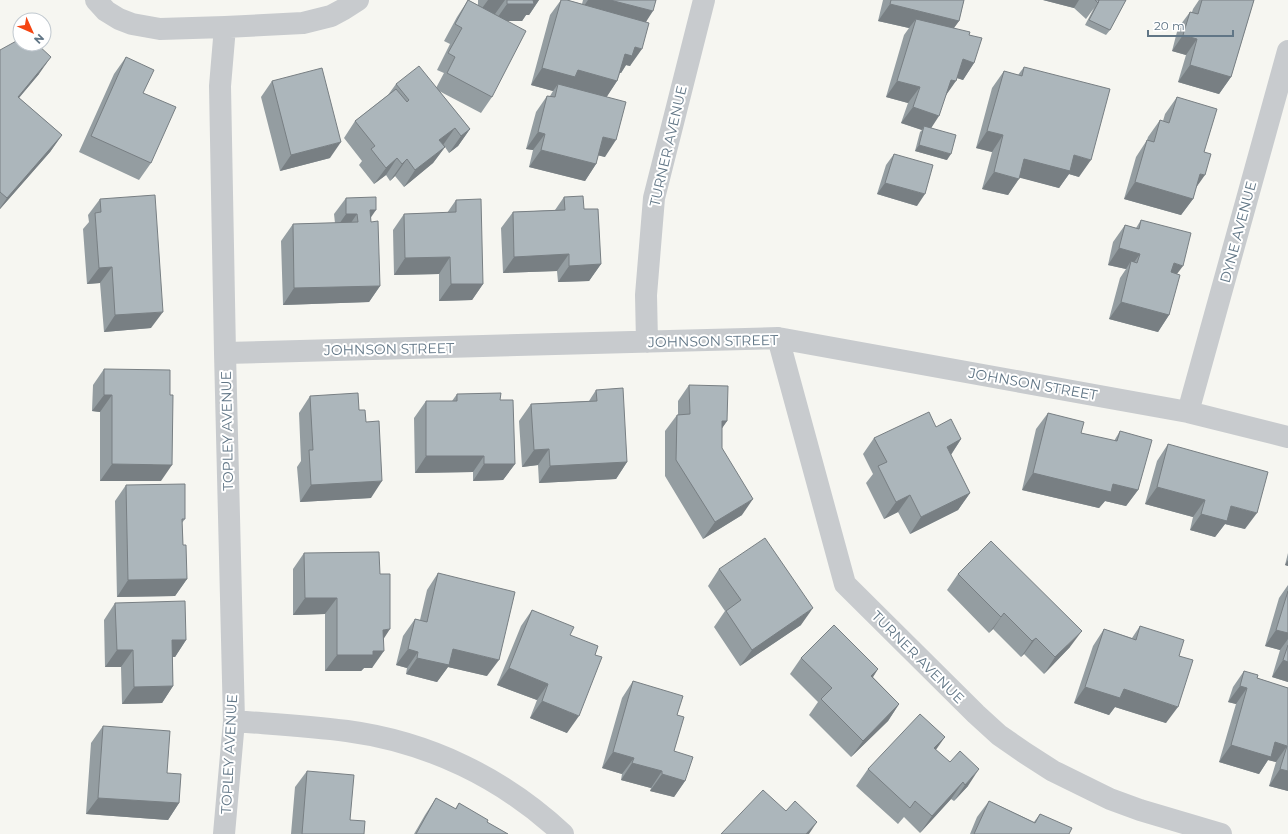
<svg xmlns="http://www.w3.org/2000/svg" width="1288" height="834" font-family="Montserrat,sans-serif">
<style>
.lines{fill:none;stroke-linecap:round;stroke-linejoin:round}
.minor{stroke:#c8cbce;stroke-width:22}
.wall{fill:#949da1}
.shaded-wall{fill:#787f83}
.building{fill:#acb6bb;stroke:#787f83}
.labels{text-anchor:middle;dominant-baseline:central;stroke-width:4;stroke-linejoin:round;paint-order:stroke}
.street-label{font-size:14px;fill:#617686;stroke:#fff}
</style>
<rect width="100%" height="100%" fill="#f6f6f1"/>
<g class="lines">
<path class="minor" d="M96 0 106 11 119 19 132 24 160 29 225 27 303 23 331 16 344 9 358 0
M778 338 845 584 976 714 999 735 1025 753 1053 771 1110 799 1140 810 1221 834
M647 342 646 295 654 198 704 0
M225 353 778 338 1188 412 1288 437
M1188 412 1288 51
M234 721C271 724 309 726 347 731 429 742 503 778 563 834
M224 834 234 721 225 353 220 86 225 27"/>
</g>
<path class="wall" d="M468 0 478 5V0H539L529 15H526L522 21H507L492 97 481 113 439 91 470 129 458 146 449 153 445 147 433 163 404 187 395 176 390 181 386 175 374 184 359 165 362 161 344 138 355 121 388 95 396 84 436 88 444 73 437 70 450 44 444 41 457 17Z
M561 0H567L582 4 583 0H656L646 22 630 66 626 65 621 73H620L617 81 607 96 605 157 598 155 596 164 585 181 529 167 533 150 526 149 536 112 547 96H550L553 91 531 85 550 15Z
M883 0H964L959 21 954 28 969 35 974 63 963 80 957 78 946 95 931 128 947 160 915 151 920 132 922 130 901 123 908 103 886 97 904 35 909 28 878 21Z
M1043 0H1126L1110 30 1106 35 1085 25 1094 8 1086 19 1074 8Z
M1199 0H1254L1231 77 1219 94 1178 82 1186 55 1172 51 1178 28 1190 12H1192L1193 9Z
M0 50 39 74 19 98 62 135 50 152 0 209Z
M126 57 143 93 151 163 139 180 79 152 114 74Z
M1024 67 1079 177 1069 174 1059 188 1019 177 1008 195 982 189 992 152 976 148 992 88 1004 71 1018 75Z
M272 81 330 158 280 171 261 97Z
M1177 97 1204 152 1193 199 1181 215 1124 199 1136 157 1147 140 1148 137 1160 120 1163 121 1165 114Z
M894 154 917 206 877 194 886 165Z
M564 197 584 209 601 264 589 281 558 282 557 271 503 273 501 228 513 212 555 210Z
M346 198 370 218 380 286 369 302 283 305 281 241 293 224 335 223 334 214Z
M100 199 151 328 104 332 100 283 87 284 83 229 89 222 88 215Z
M456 200 483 284 472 300 439 301V274L394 275 393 230 404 214 447 213Z
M1141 220 1177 274 1169 315 1158 332 1109 319 1120 278 1126 269 1108 265 1113 242 1125 225 1136 228Z
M104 369 161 481H100V412L92 411 93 385Z
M689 385 727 421 722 428V448L742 515 703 539 665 476V431L677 415H678V401Z
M596 390 627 462 616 479 539 483 538 465 522 467 519 421 531 404 589 401Z
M457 394 500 400 515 464 503 480 473 481V472L415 473 414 418 426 401H452Z
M310 396 359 410 366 422 371 498 300 502 297 467 301 461 299 413Z
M1048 413 1081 433 1114 441 1120 431 1138 490 1126 506 1105 501 1099 508 1022 490 1036 429Z
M936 427 961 439 951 455 970 493 958 510 910 534 898 512 884 519 866 483 873 474 863 454 874 438Z
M1168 444 1245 529 1225 524 1215 537 1190 530 1193 517 1145 504 1157 461Z
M126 485 185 519 182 523 183 545 187 579 175 596 117 597 115 501Z
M304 553 380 574 384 639 372 668H364L361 671H325V614L293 615V569Z
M1288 553V566L1285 565Z
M719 569 801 625 740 666 714 627 725 611 708 586Z
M438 573 487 676 448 667 437 682 406 674 407 668 396 665 403 636 415 619 420 620 427 590Z
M958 574 1070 647 1044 674 1024 654 1021 657 993 629 989 633 947 590Z
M1288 585V682L1272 677 1280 650 1265 646 1279 598Z
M115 603 186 640 175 657H173V686L162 703 122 704 121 667H105L104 620Z
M532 610 570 635 567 733 530 718 537 700 497 685 521 626Z
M1140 626 1179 656 1166 723 1115 707 1109 715 1074 703 1093 646 1104 629 1132 638Z
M801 658 878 669 873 677 899 704 888 721 851 757 809 715 818 702 790 674Z
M1244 671 1257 678 1288 688V791L1269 786 1276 762 1268 760 1259 774 1219 762 1236 704 1228 702 1233 687Z
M633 681 677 715 674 751 685 781 674 797 650 791 651 788 621 780 622 774 602 768 622 698Z
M103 726 167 773 179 803 168 820 86 814 91 743Z
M936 750 968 786 954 801 951 799 920 833 904 817 898 824 856 786 868 769Z
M307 771 350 820 364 834H291L295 787Z
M436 798 455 809 459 803 487 822 508 834H414L425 815Z
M989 801 1034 822 1040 814 1069 834H970L977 817Z"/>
<path class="shaded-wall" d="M488 0H505L495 14 477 15Z
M533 0H539L529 15H526L522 21H495L507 4Z
M588 0H610L653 11 642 28 580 12Z
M1043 0H1079L1074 8Z
M890 4 959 21 947 37 916 19 909 28 878 21Z
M1183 35 1197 39 1186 55 1172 51Z
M635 47 642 49 630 66 626 65 621 73 613 71 625 54Z
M51 57 39 74 6 113 18 97Z
M963 59 974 63 963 80 951 76Z
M1190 65 1231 77 1219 94 1178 82Z
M542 68 578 70 617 81 606 98 558 84 553 91 531 85Z
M951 80 956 81 944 98Z
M897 81 920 87 908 103 886 97Z
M913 107 939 116 928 133 924 126 922 130 901 123Z
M455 128 443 145 439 140Z
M470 129 458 146 449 153 461 136Z
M987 131 1003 135 992 152 976 148Z
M538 132 545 134 533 150 526 149Z
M62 135 50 152 0 209V208L7 198Z
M603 137 616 140 605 157 592 154Z
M341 142 330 158 280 171 291 155Z
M919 145 951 154 947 160 915 151Z
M445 147 433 163 404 187 415 170Z
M541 150 596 164 585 181 529 167Z
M1074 155 1091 160 1079 177 1069 174 1059 188 1013 176 1024 159Z
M397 158 386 175 374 184 386 168Z
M407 159 395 176 390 181 402 164Z
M994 172 1019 179 1008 195 982 189Z
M1200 174 1205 175 1193 192Z
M1135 182 1193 199 1181 215 1124 199Z
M885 183 925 194 917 206 877 194Z
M370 210H376L365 226Z
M346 214H357L346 230H335Z
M1119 248 1140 254 1130 268 1131 261 1126 269 1108 265Z
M569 254 557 271 503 273 514 257Z
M450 257 439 274 394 275 405 258Z
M1174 263 1183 266 1171 282 1162 280Z
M601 264 589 281 558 282 569 266Z
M112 267 100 283 87 284 99 268Z
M451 284H483L472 300 439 301Z
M380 286 369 302 283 305 294 288Z
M1121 302 1169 315 1158 332 1109 319Z
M163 312 151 328 104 332 115 315Z
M104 395H112L100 412 92 411Z
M722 421H727L716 437Z
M961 439 950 456 947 447Z
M549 449 538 465 522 467 534 450Z
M426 456H484L473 472 415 473Z
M627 462 616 479 539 483 550 466Z
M112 464 172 465 161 481H100Z
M484 464H515L503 480 473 481Z
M1033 473 1113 484 1138 490 1126 506 1105 501 1099 508 1022 490Z
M382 481 371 498 300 502 311 485Z
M1157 487 1205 500 1193 517 1145 504Z
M970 493 958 510 910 534 921 517Z
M910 495 898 512 884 519 896 502Z
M753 499 742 515 703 539 715 522Z
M1231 506 1257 513 1245 529 1225 524 1215 537 1190 530 1201 514Z
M1288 560V566L1285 565Z
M187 579 175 596 117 597 128 580Z
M305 598H337L325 614 293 615Z
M813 608 801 625 740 666 752 650Z
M1004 613 993 629 989 633Z
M390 629 379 646 383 630Z
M1276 630 1288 633V639L1280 650 1265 646Z
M1082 631 1070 647 1044 674 1055 657Z
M1036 638 1024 654 1021 657 1032 641Z
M172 640H186L175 657H161Z
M408 649 418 652 407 668 396 665Z
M453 649 499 660 487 676 448 667 437 682 406 674 417 658Z
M117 650H133L121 667H105Z
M373 651H384L372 668H364L361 671H325L337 655Z
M1283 660 1288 662V682L1272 677Z
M509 668 548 684 537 700 497 685Z
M878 669 867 686 871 676Z
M173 686 162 703 122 704 134 687Z
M1240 686 1247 688 1236 704 1228 702Z
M1085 687 1124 689 1178 707 1166 723 1115 707 1109 715 1074 703Z
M542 701 579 716 567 733 530 718Z
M899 704 888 721 851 757 863 741Z
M945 737 933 754 934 748Z
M1275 742 1287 746 1276 762 1268 760 1259 774 1219 762 1231 745Z
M613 752 634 758 622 774 602 768Z
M632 763 662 771 651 788 621 780Z
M979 769 968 786 954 801 965 785Z
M1280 769 1288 771V791L1269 786Z
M662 774 685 781 674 797 650 791Z
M963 782 951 799 920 833 932 816Z
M98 798 179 803 168 820 86 814Z
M817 822 809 834H806Z"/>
<path class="building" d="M468 0 526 31 492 97 447 73 455 57 448 53 462 28 455 24Z
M507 0H533L534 4H507Z
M561 0H567L649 23 642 49 635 47 632 56 625 54 617 81 578 70 575 77 542 68Z
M610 0H656L653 11Z
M891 0H964L959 21 890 4Z
M1095 0H1099L1098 3Z
M1099 0H1126L1110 30 1089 20 1098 3Z
M1202 0H1254L1231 77 1190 65 1197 39 1183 35 1190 12 1198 14Z
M916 19 970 32 969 35 982 38 974 63 963 59 956 81 951 80 939 116 913 107 920 87 897 81Z
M20 39V44H37L51 57 18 97 62 135 7 198 0 192V50Z
M126 57 154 70 143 93 176 107 151 163 91 136Z
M419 66 470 129 461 136 455 128 439 140 445 147 415 170 407 159 402 164 397 158 386 168 371 149 375 146 355 121 396 89 407 102 409 100 396 84Z
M1024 67 1110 89 1091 160 1074 155 1070 171 1024 159 1019 179 994 172 1003 135 987 131 1004 71 1022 76Z
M322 68 341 142 291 155 272 81Z
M558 84 626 102 616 140 603 137 596 164 541 150 545 134 538 132 547 96 555 97Z
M1177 97 1217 109 1204 152 1211 154 1205 175 1200 174 1193 199 1135 182 1147 140 1154 142 1160 120 1169 123Z
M924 126 956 135 951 154 919 145Z
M894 154 933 165 925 194 885 183Z
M155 195 163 312 115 315 112 267 99 268 95 213 101 212 100 199Z
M583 196 584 209H598L601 264 569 266V254L514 257 513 212 565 210 564 197Z
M376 197V210H370L371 222 378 221 380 286 294 288 293 224 358 222 357 214H346V198Z
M481 199 483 284H451L450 257 405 258 404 214 456 212V200Z
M1141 220 1191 233 1183 266 1174 263 1171 272 1180 275 1169 315 1121 302 1131 261 1137 263 1140 254 1119 248 1125 225 1139 229Z
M104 369 170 370V395H173L172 465 112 464V395H104Z
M689 385 728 386 727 421H722V448L753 499 715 522 676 460 677 415 690 414Z
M623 388 627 462 550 466 549 449 534 450 531 404 597 401 596 390Z
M358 393 359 410H365L366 422 379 421 382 481 311 485 309 450H313L310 396Z
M501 393 500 400H513L515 464H484V456H426V401H457V394Z
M929 412 936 427 951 419 961 439 947 447 970 493 921 517 910 495 896 502 878 466 887 462 874 438Z
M1048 413 1084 422 1081 433 1117 441 1120 431 1152 440 1138 490 1113 484 1111 492 1033 473Z
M1168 444 1268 472 1257 513 1231 506 1227 521 1201 514 1205 500 1157 487Z
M185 484V519H182L183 545H186L187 579 128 580 126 485Z
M765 538 813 608 752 650 726 611 741 600 719 569Z
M991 541 1082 631 1055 657 1036 638 1032 641 1004 613 1001 617 958 574Z
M379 552 380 574H390V629L383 630 384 651H373V655H337V598H305L304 553Z
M438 573 515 592 499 660 453 649 449 665 417 658 418 652 408 649 415 619 427 622Z
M1288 591V633L1276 630Z
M185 601 186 640H172L173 686 134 687 133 650H117L115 603Z
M532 610 574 627 570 635 598 646 595 655 602 657 579 716 542 701 548 684 509 668Z
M834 625 878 669 871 676 899 704 863 741 821 699 832 688 801 658Z
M1140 626 1184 640 1179 656 1193 660 1178 707 1124 689 1120 698 1085 687 1104 629 1136 640Z
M1288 645V662L1283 660Z
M1244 671 1258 675 1257 678 1288 688V771L1280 769 1287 746 1275 742 1271 757 1231 745 1247 688 1240 686Z
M633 681 683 696 677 715 684 717 674 751 693 757 685 781 662 774V771L632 763 634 758 613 752Z
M920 714 945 737 934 748 950 762 960 751 979 769 965 785 963 782 932 816 915 801 910 808 868 769Z
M103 726 170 731 167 773 181 774 179 803 98 798Z
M307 771 354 775 350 820 365 821 364 834H302Z
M763 790 786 811 795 801 817 822 806 834H721Z
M436 798 456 809 459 803 488 820 487 822 508 834H416Z
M989 801 1035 823 1040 814 1072 828 1069 834H974Z"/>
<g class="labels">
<g class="street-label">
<text transform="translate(668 146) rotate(-77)">TURNER AVENUE</text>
<text transform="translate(1238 232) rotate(-75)">DYNE AVENUE</text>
<text transform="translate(713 341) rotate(-1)">JOHNSON STREET</text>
<text transform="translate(389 349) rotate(-1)">JOHNSON STREET</text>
<text transform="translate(1033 384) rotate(10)">JOHNSON STREET</text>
<text transform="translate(227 431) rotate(-91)">TOPLEY AVENUE</text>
<text transform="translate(918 657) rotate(45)">TURNER AVENUE</text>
<text transform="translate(229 754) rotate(-87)">TOPLEY AVENUE</text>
</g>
</g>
<g transform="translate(32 32) rotate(135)"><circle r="19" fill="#ffffff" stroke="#c0c8cf"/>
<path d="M0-3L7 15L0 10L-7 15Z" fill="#f54512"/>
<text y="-6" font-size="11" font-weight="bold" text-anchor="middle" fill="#617686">N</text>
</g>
<path d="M1148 30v6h85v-6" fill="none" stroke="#617686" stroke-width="2"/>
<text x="1154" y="30" font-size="12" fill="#617686" stroke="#ffffff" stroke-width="3" paint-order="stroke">20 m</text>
</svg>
